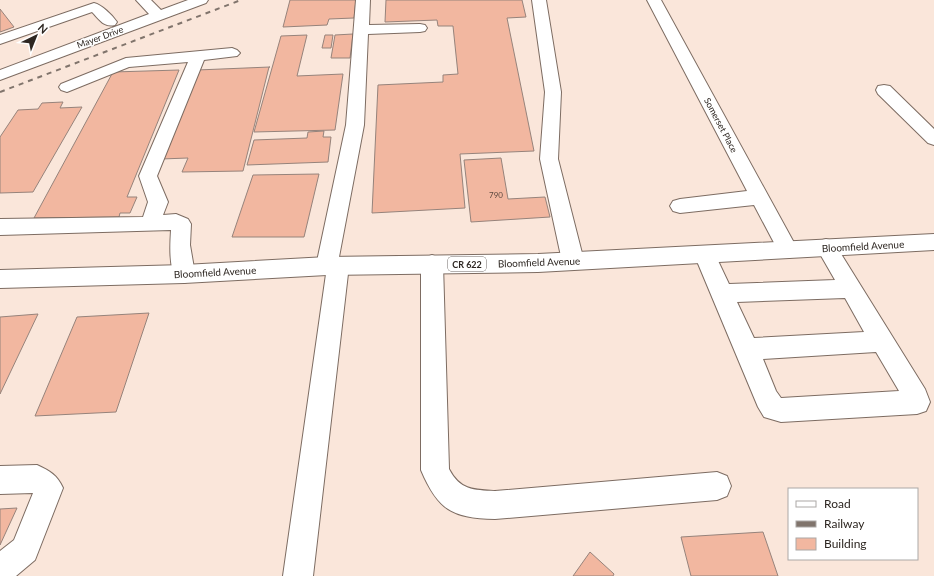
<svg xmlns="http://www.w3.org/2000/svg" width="934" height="576" font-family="Lato,sans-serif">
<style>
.building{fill:#f2b7a0;stroke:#96837b}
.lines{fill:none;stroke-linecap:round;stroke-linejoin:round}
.minor-casing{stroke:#7d6c62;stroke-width:2}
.major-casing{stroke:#7d6c62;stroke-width:2}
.minor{fill:#fff;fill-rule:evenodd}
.major{fill:#fff;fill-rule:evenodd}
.rail{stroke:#80746c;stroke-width:2;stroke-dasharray:5 5;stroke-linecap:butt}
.labels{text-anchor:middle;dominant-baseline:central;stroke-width:3;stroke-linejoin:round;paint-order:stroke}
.number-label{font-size:8px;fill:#5e4a41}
.far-street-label{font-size:9px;fill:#2d2621;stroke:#fff}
.shield{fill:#fff;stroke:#6c6764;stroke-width:1}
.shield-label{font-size:9px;font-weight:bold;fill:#2d2621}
.street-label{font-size:10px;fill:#2d2621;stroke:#fff}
</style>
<rect width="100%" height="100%" fill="#fae6da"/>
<path class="building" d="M290 0H356L354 18 329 19 327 25 283 27Z
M386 0H522L526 17 507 18 534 151 460 154 465 208 372 213 378 85 443 82V75L458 74 453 26H438L437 20 385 22Z
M0 9 14 27 0 32Z
M353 34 350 58H331L335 35Z
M307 35 297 76 343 74 335 130 254 132 281 36Z
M325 35H333L331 48H322Z
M269 67 243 171 182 172 188 158 161 159 197 70 270 67Z
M179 70 127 197H137L130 213H120L119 217 34 218 113 72Z
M63 102 60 108 82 107 33 192 0 193V137L18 110 38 109 42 103Z
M324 131 323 137H331L328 162 247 165 254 140 307 138 308 132Z
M501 158 508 199 545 197 550 217 471 222 464 160Z
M319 174 304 237H232L253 175Z
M149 313 116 412 35 416 77 317Z
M38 314 0 394V317Z
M17 508 0 545V509Z
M763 532 778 576H691L681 537Z
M590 552 614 574 613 576H573Z"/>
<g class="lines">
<defs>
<path id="minor" d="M136 0H151L161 10 188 0H208L206 3 0 80V70L149 14Z
M356 0H370L369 25 420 24 425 25 427 28 425 31 420 32 368 34 364 125 339 257 346 259 349 265 313 576H283L326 274 319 272 316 266 346 125Z
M532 0H546L561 92 558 159 584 261 580 267 573 269 566 267 562 261 540 159 545 92Z
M647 0H661L798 250 795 256 788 258 781 256 754 205 680 213 673 211 670 206 673 201 680 199 747 191Z
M94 3C102 5 112 15 117 22L115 25C104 28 99 19 92 12L0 44V35Z
M232 48 237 50 240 53 237 56 204 60 157 176 168 202 163 215 176 214 188 219 191 224 190 245 195 274 192 280 184 283 176 280C169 266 170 246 171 230L0 235V219L143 217 148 202 139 176 188 62 129 67 67 92 61 90 59 87 61 84 126 58Z
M884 85 890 86 934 129V145L928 143 878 94 876 90 878 86Z
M826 239 833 241 925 389 930 402 926 411 917 414 781 422 764 417 758 407 694 254 698 248 705 246 712 248 729 284 835 280 816 247 819 241ZM845 298 864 332 754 338 737 302ZM876 352 899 391 781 398 776 391 763 359Z
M432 255 440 258 443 264 449 469C460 490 473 490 495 491L717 472 727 476 731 486 727 496 717 500 495 519C452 518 438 510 421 470V264L424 258Z
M37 465C50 471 57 475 63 488L35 560 16 576H0V551L14 540 33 493 0 494V466Z"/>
<path id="major" d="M934 234V250L538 272 327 275 184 283 0 288V270L184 265 327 257 538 254Z"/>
</defs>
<use href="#minor" class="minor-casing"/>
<use href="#major" class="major-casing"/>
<use href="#minor" class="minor"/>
<use href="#major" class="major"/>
<path class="rail" d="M0 92 241 0"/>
</g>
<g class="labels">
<g class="number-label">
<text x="496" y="195">790</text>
</g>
<g class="far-street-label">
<text transform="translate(100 37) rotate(-20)">Mayer Drive</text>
<text transform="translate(721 125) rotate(62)">Somerset Place</text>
</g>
<rect class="shield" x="448" y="257" width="38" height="14" rx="3"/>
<g class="shield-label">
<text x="467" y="264">CR 622</text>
</g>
<g class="street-label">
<text transform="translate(863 246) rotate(-3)">Bloomfield Avenue</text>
<text transform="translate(539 262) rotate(-2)">Bloomfield Avenue</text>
<text transform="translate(215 272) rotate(-3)">Bloomfield Avenue</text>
</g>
</g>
<rect x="788" y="488" width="130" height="72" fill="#ffffff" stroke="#aba8a6"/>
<rect x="796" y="501" width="20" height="6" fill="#ffffff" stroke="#aba8a6"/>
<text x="824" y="508" font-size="12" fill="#2d2621">Road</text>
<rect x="796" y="521" width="20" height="6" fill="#80746c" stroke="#aba8a6"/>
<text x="824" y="528" font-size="12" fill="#2d2621">Railway</text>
<rect x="796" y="538" width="20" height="12" fill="#f2b7a0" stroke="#aba8a6"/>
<text x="824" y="548" font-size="12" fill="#2d2621">Building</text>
<g transform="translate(36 36) rotate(43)" stroke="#ffffff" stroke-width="3" paint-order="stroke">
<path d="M0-3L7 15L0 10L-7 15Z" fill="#2d2621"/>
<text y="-6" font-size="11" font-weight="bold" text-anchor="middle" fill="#2d2621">N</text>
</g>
</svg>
